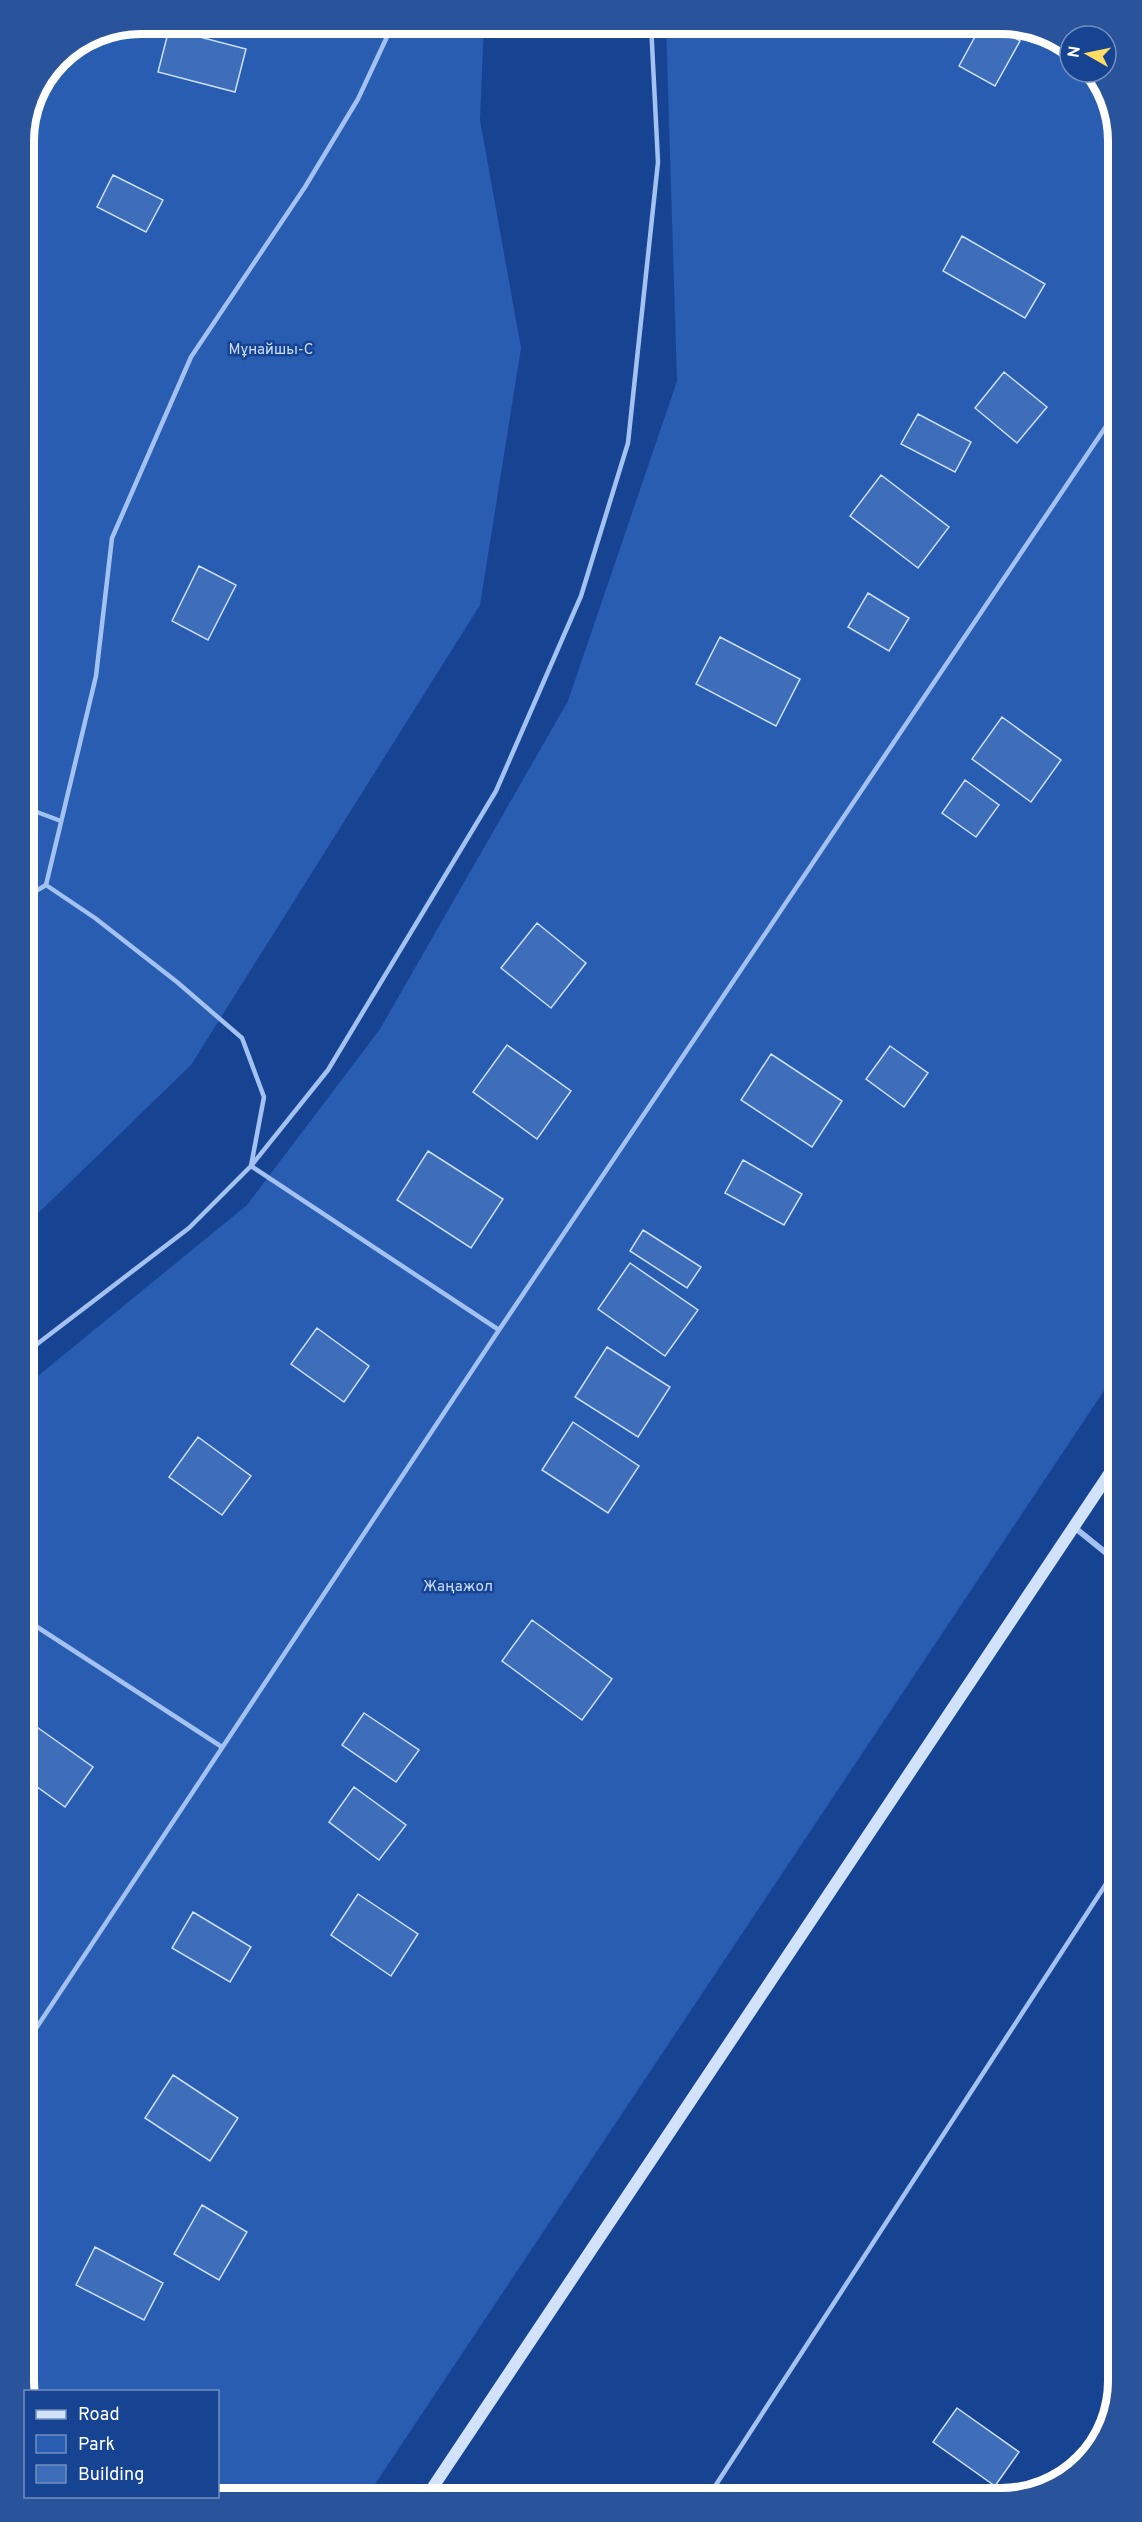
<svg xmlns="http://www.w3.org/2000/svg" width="1142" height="2522" font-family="Overpass,sans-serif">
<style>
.green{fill:#285db1}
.building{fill:#3e6eba;stroke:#cbdefc;stroke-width:1.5}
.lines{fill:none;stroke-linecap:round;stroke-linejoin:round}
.lane{stroke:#a4c2f1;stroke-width:4.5}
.street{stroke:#a4c2f1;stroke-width:6}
.secondary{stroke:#d3e2fb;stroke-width:12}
.labels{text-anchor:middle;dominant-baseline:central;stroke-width:5;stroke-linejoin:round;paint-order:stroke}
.park-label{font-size:15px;fill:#cbdefc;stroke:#164492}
.rim{fill:none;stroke:#fff;stroke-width:8}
</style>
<rect width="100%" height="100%" fill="#164492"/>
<path class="green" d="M142 24H484L480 120 521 348 480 605 191 1065 27 1224 24 134 33 96 59 58 97 33Z
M666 24H1008L1070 48V72H1089L1112 104 1115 1374 367 2496 134 2498 131 2497 218 2496V2392L30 2391 28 1384 247 1205 380 1029 568 701 677 381Z"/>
<path class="building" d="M982 24H990L1020 41 995 86 959 66Z
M169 29 246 49 235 92 158 72Z
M113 175 163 200 146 232 97 207Z
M962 236 1045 284 1025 318 943 271Z
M1004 372 1047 407 1017 443 975 408Z
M918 414 971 442 955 472 901 444Z
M881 475 949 527 918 568 850 516Z
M199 566 236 585 208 640 172 621Z
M868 593 909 618 889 651 848 627Z
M720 637 800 679 776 726 696 684Z
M1002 717 1061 760 1031 802 972 759Z
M965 780 999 805 976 837 942 813Z
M537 923 586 963 551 1008 501 968Z
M507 1045 571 1091 537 1139 473 1092Z
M890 1046 928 1073 904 1107 866 1079Z
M771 1054 842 1101 812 1147 741 1100Z
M428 1151 503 1199 471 1248 397 1200Z
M743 1160 802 1194 784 1225 725 1193Z
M643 1230 701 1267 687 1288 630 1251Z
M630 1263 698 1310 665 1356 598 1309Z
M317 1328 369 1366 344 1402 291 1364Z
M607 1347 670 1387 638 1437 575 1397Z
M573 1422 639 1466 608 1513 542 1470Z
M198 1437 251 1476 222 1515 169 1477Z
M532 1620 612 1679 582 1720 502 1661Z
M364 1713 419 1750 396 1782 342 1745Z
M34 1725 93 1767 65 1807 29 1781V1733Z
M354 1787 406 1825 379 1860 329 1822Z
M358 1894 418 1934 391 1976 331 1935Z
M193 1912 251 1947 230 1982 172 1948Z
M173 2075 238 2118 210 2161 145 2118Z
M202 2205 247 2232 219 2280 174 2254Z
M95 2247 163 2283 144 2320 76 2285Z
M957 2408 1019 2452 995 2486 933 2442Z"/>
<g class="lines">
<path class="lane" d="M26 808 61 821
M46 885 95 918 177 982 242 1038 264 1097 251 1166 499 1330
M26 897 46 885 96 676 112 538 191 357 305 187 358 99 393 24
M28 1351 189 1228 251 1166 328 1070 496 791 581 596 628 443 658 162 651 24
M28 1621 222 1747
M29 2039 499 1330 1113 416
M710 2494 1117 1867"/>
<path class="street" d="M1074 1527 1116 1561"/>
<path class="secondary" d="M427 2496 1115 1465"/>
</g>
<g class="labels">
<g class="park-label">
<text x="271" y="350">Мұнайшы-С</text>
<text x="458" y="1587">Жаңажол</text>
</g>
</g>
<path d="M0 0H1142V2522H0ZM141 34H1001A107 107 0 0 1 1108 141V2381A107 107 0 0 1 1001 2488H141A107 107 0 0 1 34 2381V141A107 107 0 0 1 141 34Z" fill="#29539b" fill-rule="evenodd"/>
<path class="rim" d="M141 34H1001A107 107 0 0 1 1108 141V2381A107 107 0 0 1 1001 2488H141A107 107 0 0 1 34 2381V141A107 107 0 0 1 141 34Z"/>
<rect x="24" y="2390" width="195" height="108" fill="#164492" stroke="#738fbe" stroke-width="1.5"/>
<rect x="36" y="2410" width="30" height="9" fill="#d3e2fb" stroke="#738fbe" stroke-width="1.5"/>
<text x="78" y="2420" font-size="18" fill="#ffffff">Road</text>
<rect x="36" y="2435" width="30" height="18" fill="#285db1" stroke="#738fbe" stroke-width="1.5"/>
<text x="78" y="2450" font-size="18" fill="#ffffff">Park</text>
<rect x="36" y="2465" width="30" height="18" fill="#3e6eba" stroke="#738fbe" stroke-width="1.5"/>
<text x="78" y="2480" font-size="18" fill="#ffffff">Building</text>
<g transform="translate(1088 54) rotate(279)"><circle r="28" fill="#164492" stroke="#738fbe" stroke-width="1.5"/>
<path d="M0-4.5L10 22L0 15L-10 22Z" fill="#ffdc64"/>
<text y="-9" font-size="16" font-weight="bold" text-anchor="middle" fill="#ffffff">N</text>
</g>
</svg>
